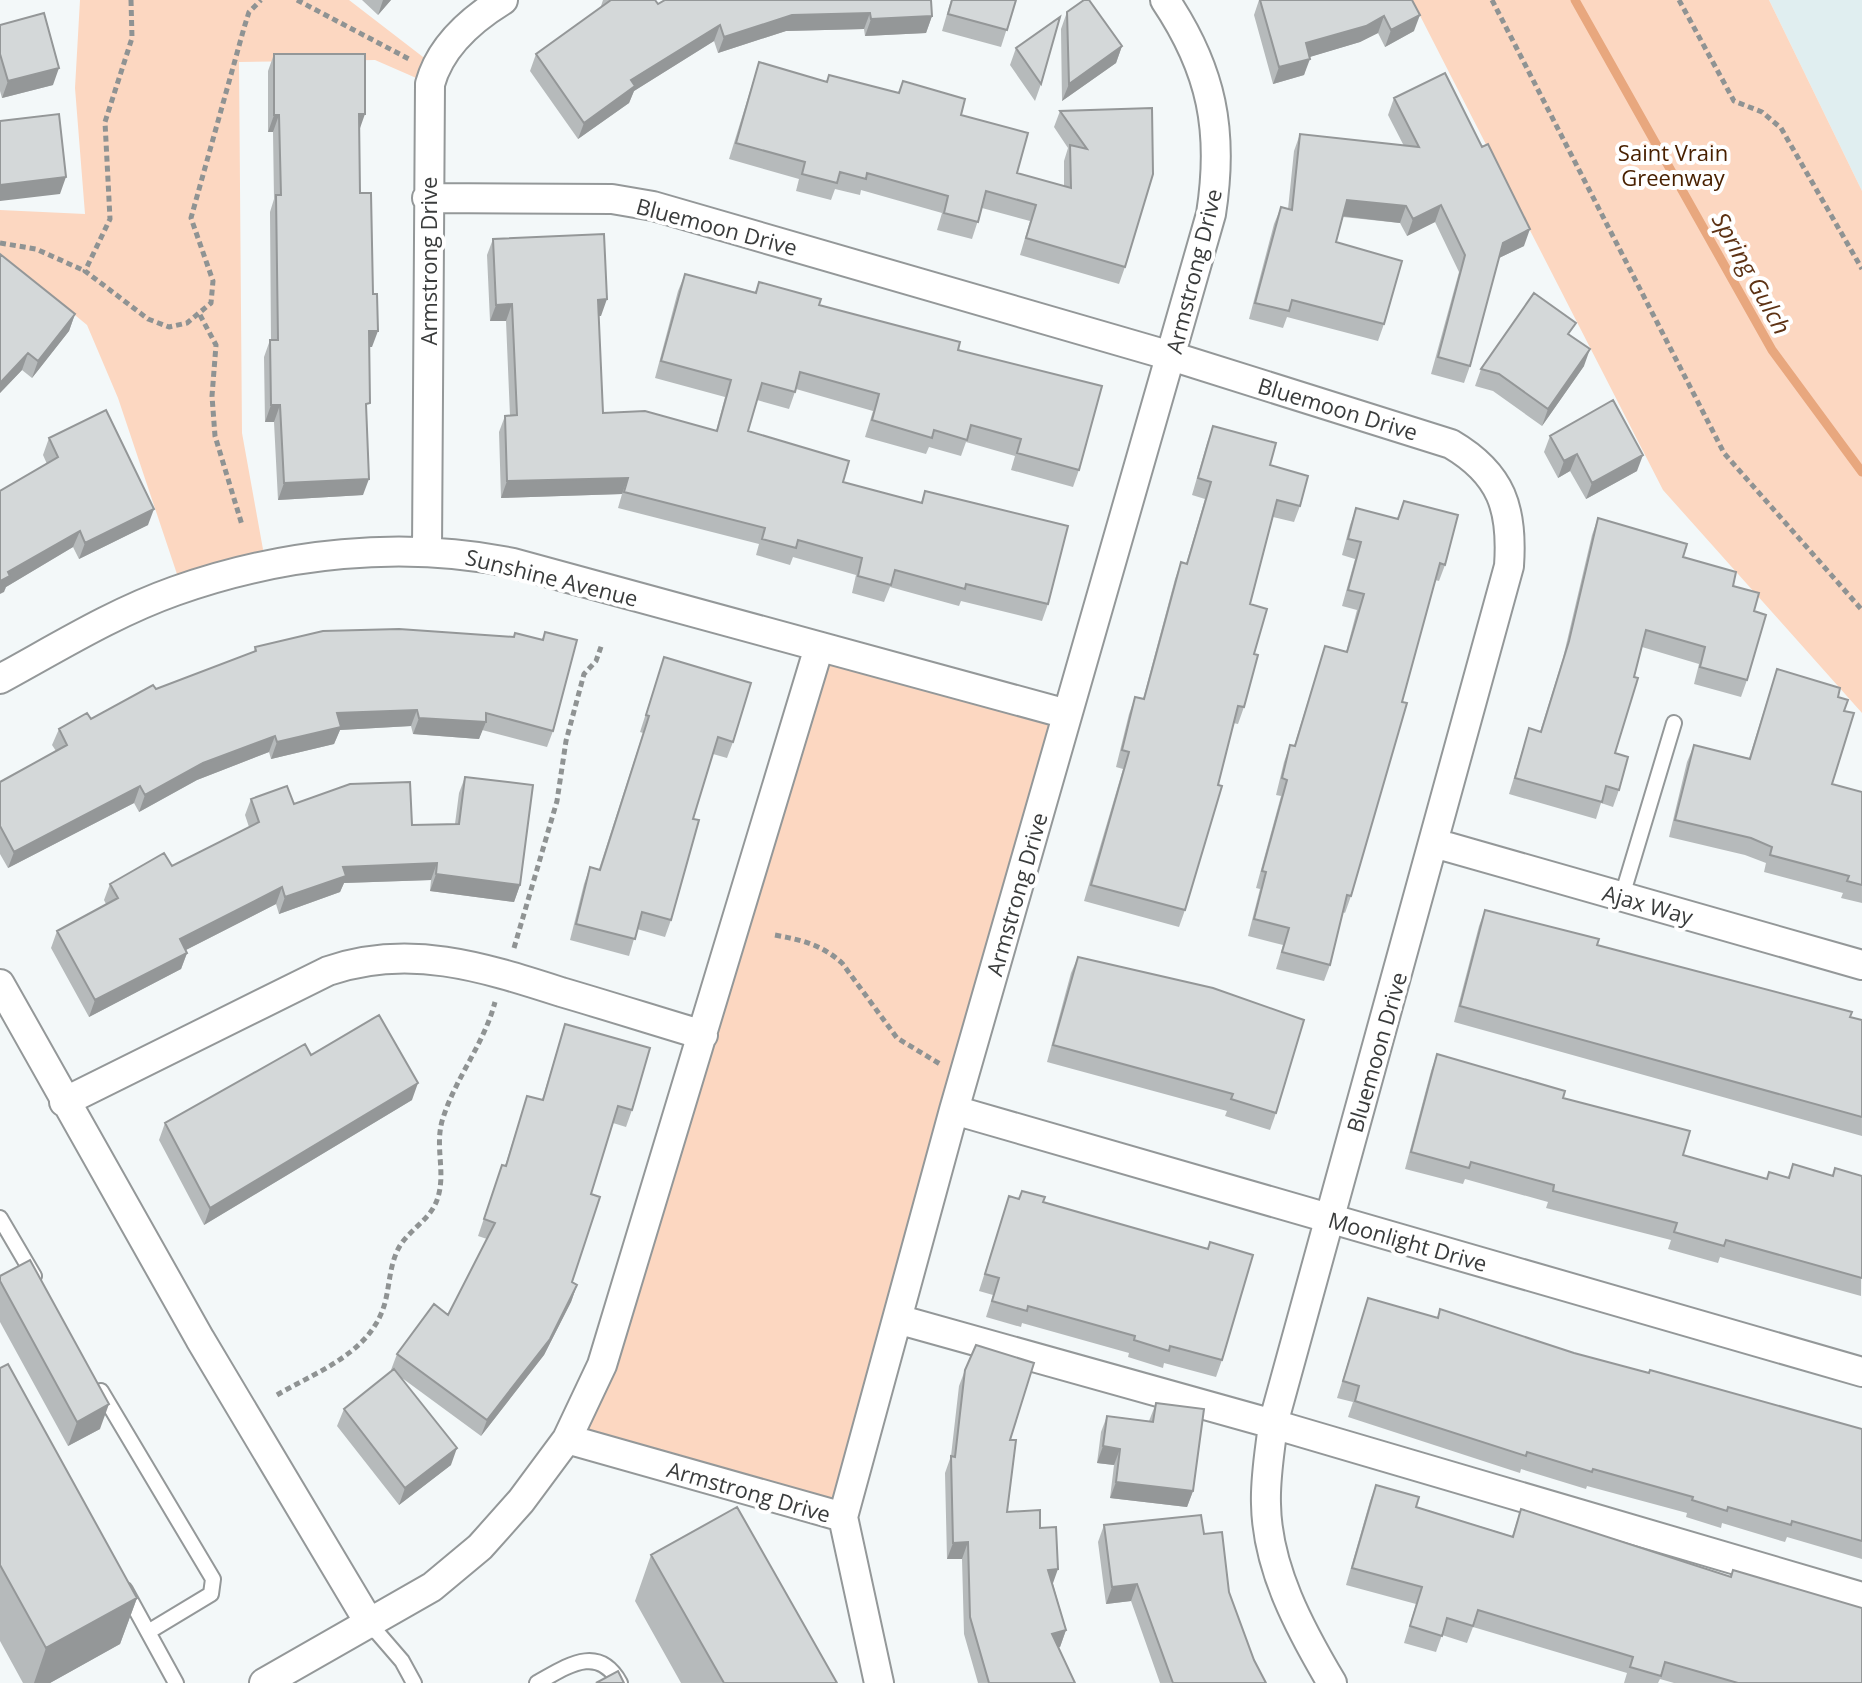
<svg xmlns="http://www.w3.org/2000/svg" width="1862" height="1683" font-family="'Open Sans',sans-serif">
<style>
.built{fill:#e0eef0}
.green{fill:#fcd7c1}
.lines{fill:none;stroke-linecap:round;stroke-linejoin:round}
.stream{stroke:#e8a77e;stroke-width:9}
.lane-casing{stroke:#949899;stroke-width:18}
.street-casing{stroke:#949899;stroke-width:32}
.path{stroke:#8f9393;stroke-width:5;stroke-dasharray:6 4;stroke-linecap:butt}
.lane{stroke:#fff;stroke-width:14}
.street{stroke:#fff;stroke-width:28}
.wall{fill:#b6babb}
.shaded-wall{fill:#949798}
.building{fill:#d4d8d9;stroke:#949798;stroke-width:2}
.labels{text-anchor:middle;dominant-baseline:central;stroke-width:8;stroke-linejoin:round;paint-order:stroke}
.park-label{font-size:22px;fill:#482000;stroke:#fff}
.street-label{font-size:22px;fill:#3a3c3c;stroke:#fff}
.water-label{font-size:24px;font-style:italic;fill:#5d3214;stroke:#fff}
</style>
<rect width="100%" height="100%" fill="#f3f8f9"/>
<path class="built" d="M1769 0H1862V191Z"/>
<path class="green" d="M80 0H349L436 67 430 84 375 60 239 62 242 433 266 566 182 589 118 398 87 325 0 253V210L85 214 75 88Z
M1412 0H1769L1862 191V713L1663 490Z
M819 647 1067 714 843 1517 567 1439Z"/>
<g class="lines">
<path class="stream" d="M1575 0 1772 350 1862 472"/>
<defs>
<path id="lane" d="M1622 896 1674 723
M0 1218 34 1276
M101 1391 213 1579 211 1594 148 1632
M125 1590 176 1683
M370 1624 402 1661 414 1683
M537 1683C566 1667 598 1643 620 1683"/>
<path id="street" d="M427 198 612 199 653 206 1171 356 1451 444C1502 474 1513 509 1509 566L1273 1424 897 1319
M427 551 430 84C440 47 472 19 503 0
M0 679C57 648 113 613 175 591 282 553 402 540 513 563L1067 714
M1434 843 1862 965
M0 984 200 1339 370 1624
M64 1102 328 971C409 943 483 967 561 992 609 1006 656 1021 703 1035
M954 1110 1862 1372
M567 1439 843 1517
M264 1683 432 1587 480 1547 521 1501 567 1439 602 1365 819 647
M879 1683 843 1517 954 1110 1211 214C1224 131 1212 70 1165 0
M1332 1683C1300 1629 1267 1568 1266 1504 1265 1477 1270 1451 1273 1424L1862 1597"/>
</defs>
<use href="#lane" class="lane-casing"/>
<use href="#street" class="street-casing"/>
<path class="path" d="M131 0 132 38 105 122 110 219 85 271 148 319 169 327 187 323 211 303 213 281 191 218 244 28 249 12 261 0
M297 0 409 59
M1492 0 1724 453 1862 610
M1679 0 1734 101 1762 112 1781 128 1862 269
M0 243 36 249 85 271
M200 315 216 345 212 396 215 436 242 525
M775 935C801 940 821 944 842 963L897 1038 940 1064
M514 948 557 801 566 741 584 674 596 661 602 644
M277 1395C314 1373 363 1356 381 1314 391 1292 387 1266 401 1244 413 1227 432 1218 438 1197 446 1171 434 1145 443 1118 456 1077 484 1044 495 1002"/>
<use href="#lane" class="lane"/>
<use href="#street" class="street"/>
</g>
<path class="wall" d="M362 0H391L378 15Z
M603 0H655L658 4 932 16 926 33 865 36 864 29 786 31 718 53 714 41 634 91 629 103 578 139 530 71 536 54 600 9Z
M951 0H1016L1001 47 942 31Z
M1259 0H1412L1414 31 1385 47 1378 33 1360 42 1309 57 1304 75 1273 84 1254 15Z
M1067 12 1122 46 1116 63 1062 101 1061 29Z
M0 25 53 85 2 98 0 91Z
M1016 48 1041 84 1035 101 1010 65Z
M274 54 360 130V193L372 347H369L363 495 278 500 274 422H265L264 357 270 340H271L270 212 274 199 273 132H268V71Z
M759 62 826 82 898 93 903 81 961 115 1017 173 1064 186V161L1068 148 1054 127 1060 111 1152 108 1125 267 1119 284 1020 255 1030 221 982 208 972 239 937 230 942 213 861 190 860 195 835 189 831 200 796 191 799 179 729 159Z
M1394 98 1524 246 1499 258 1470 366 1464 383 1431 374 1459 272 1435 222 1407 236 1400 223 1343 217 1336 242 1384 324 1378 341 1287 317 1283 328 1249 319 1274 224 1281 207 1288 209 1294 151 1300 134 1404 146 1388 115Z
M493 239 601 316H598L603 413 716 431 725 397 655 378 678 291 685 274 755 292 759 282 819 305 958 350 1079 470 1073 487 1011 470 1015 456 966 442 961 456 929 447 926 454 865 437 873 411 796 389 789 409 757 400 748 431 843 482 921 503 925 491 1048 604 1042 621 961 601 959 606 890 587 884 602 852 593 856 575 793 557 790 565 756 555 759 544 618 508 622 494 501 498 499 432 505 416H510L506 321H490L487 255Z
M0 254 75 314 69 331 32 378 22 370 0 393Z
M1571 336 1584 366 1542 426 1493 391 1475 386 1481 369Z
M1213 426 1270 465 1300 506 1294 522 1273 517 1250 604 1254 654 1244 707 1238 724 1233 723 1185 910 1179 927 1084 901 1123 769 1116 767 1129 714 1135 697 1143 699 1175 579 1181 562 1186 564 1205 499 1192 495 1207 443Z
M1550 436 1637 471 1586 499 1570 471 1558 478 1544 452Z
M49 438 148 525 79 559 73 547 6 587 4 592 47 464 43 455Z
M1404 501 1445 565 1439 581 1435 580 1402 702 1351 896 1345 913 1343 912 1330 965 1324 981 1276 969 1283 945 1248 936 1260 889 1256 888 1281 796 1276 795 1284 762 1290 745 1294 746 1325 646 1346 652 1357 610 1342 606 1355 559 1342 555 1350 525 1356 508 1397 519Z
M1598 518 1683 557 1733 586 1754 611 1747 680 1741 697 1694 684 1699 664 1642 647 1615 753 1619 790 1613 807 1601 803 1596 819 1509 794 1529 728 1540 732 1563 658 1592 535Z
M545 632 553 731 547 747 482 730 479 739 413 734 411 726 340 730 334 744 271 759 269 752 197 780 139 812 134 803 8 868 0 854V782L56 751 52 745 59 729 91 719 156 689 254 652 255 647 542 640Z
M664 657 733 742 727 758 713 754 693 819 671 920 665 937 637 929 629 956 570 940 584 884 590 867 599 869 643 733 640 732Z
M1777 669 1838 697 1844 711 1832 784 1862 792V903L1841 898 1843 893 1764 872 1766 863 1745 855 1669 837 1687 762 1694 745 1749 758Z
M465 777 520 885 514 902 430 891 431 880 344 883 340 892 279 914 276 904 186 950 187 953 181 969 89 1017 51 948 57 931 106 904 104 900 110 884 172 866 249 827 245 815 251 799 294 804 412 825 455 824 459 793Z
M1485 910 1597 945 1862 1020V1136L1454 1022 1479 926Z
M1078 957 1276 1113 1270 1130 1225 1116 1227 1111 1047 1062 1071 973Z
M565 1024 632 1110 626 1127 613 1123 591 1194 572 1282 577 1285 571 1302 544 1355 481 1436 402 1378 451 1465 399 1505 337 1426 344 1409 392 1371 391 1370 397 1354 448 1315 487 1239 478 1236 502 1165 505 1166 527 1096 542 1100Z
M1437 1054 1563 1098 1683 1155 1767 1179 1788 1177 1793 1164 1833 1176H1862L1861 1296 1720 1257 1718 1263 1668 1249 1671 1240 1546 1208 1548 1202 1465 1179 1463 1184 1405 1169 1431 1071Z
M311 1055 412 1100 204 1225 159 1140 165 1123Z
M1009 1196 1019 1199 1043 1202 1222 1360 1216 1377 1164 1363 1163 1368 1128 1357 1129 1353 1022 1323 1021 1327 986 1317 993 1295 979 1291Z
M0 1276 100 1429 68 1446 0 1322Z
M1368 1298 1437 1318 1862 1429V1559L1787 1537 1785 1542 1722 1523 1721 1528 1686 1517 1687 1513 1587 1486 1586 1489 1521 1469 1520 1473 1348 1417 1353 1402 1337 1398Z
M0 1368 137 1598 120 1644 50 1683H23L0 1641Z
M965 1370 1010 1440 1007 1512 1040 1528 1053 1584 1066 1630 1060 1647H1058L1075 1683H978L964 1634 962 1559H947L945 1473 951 1456 959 1386Z
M1156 1403 1193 1491 1187 1507 1110 1498 1114 1465 1097 1463 1101 1432 1107 1416 1149 1421Z
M1376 1485 1416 1507 1512 1536 1521 1509 1862 1683H1674L1660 1679 1658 1683H1624L1627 1673 1473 1627 1467 1643 1442 1635 1436 1652 1404 1643 1416 1604 1346 1585 1370 1501Z
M1104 1525 1204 1534 1229 1592 1254 1660 1266 1683H1160L1131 1601 1106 1604 1098 1542Z
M651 1555 837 1683H681L635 1601Z"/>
<path class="shaded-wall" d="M383 0H391L378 15Z
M870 13 864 29 786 31 718 53 724 37 792 15Z
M1420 15 1414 31 1385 47 1391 30Z
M932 16 926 33 865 36 871 19Z
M1384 16 1378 33 1360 42 1300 60 1306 43Z
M720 25 714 41 634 91 629 103 578 139 584 123 631 80Z
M1122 46 1116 63 1062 101 1069 84Z
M1310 59 1304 75 1273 84 1279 67Z
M59 68 53 85 2 98 8 81Z
M359 114H365L359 131Z
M274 115H279L273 132H268Z
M66 177 60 194 0 201V185Z
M1347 200 1406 206 1400 223 1341 216Z
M1441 205 1435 222 1407 236 1413 219Z
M1530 229 1524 246 1497 259 1503 243Z
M607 299 601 316H592L598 300Z
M512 304 506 321H490L496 305Z
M75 314 69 331 32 378 38 361Z
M369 331H378L372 347H363Z
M1590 349 1584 366 1542 426 1548 409Z
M28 353 22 370 0 393V383Z
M271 405H280L274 422H265Z
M1577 454 1570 471 1558 478 1564 461Z
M1643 455 1637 471 1586 499 1592 483Z
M628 478 622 494 501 498 507 481Z
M369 479 363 495 278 500 284 483Z
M154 509 148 525 79 559 85 543Z
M80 531 73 547 6 587 4 592 0 594V581L8 572Z
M417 710 411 726 340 730 334 744 271 759 277 742 337 713Z
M419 718 486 722 479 739 413 734Z
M275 736 269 752 197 780 139 812 145 795 203 763Z
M140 786 134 803 8 868 14 852Z
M437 863 431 880 344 883 340 892 279 914 285 897 343 867Z
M436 874 520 885 514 902 430 891Z
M282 887 276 904 174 956 180 939Z
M187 953 181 969 89 1017 95 1000Z
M418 1083 412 1100 204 1225 210 1208Z
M577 1285 571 1302 544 1355 481 1436 487 1420Z
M109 1404 100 1429 68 1446 77 1422Z
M1103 1446 1120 1449 1114 1465 1097 1463Z
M457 1448 451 1465 399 1505 405 1488Z
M1116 1482 1193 1491 1187 1507 1110 1498Z
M968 1542 962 1559H947L953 1543Z
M1058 1569 1052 1586 1048 1570Z
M1137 1584 1131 1601 1106 1604 1112 1587Z
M137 1598 120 1644 50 1683H34L46 1648Z
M1066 1630 1060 1647 1046 1651 1052 1634Z"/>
<path class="building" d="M611 0H655L658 4 665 0H931L932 16 871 19 870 13 792 15 724 37 720 25 631 80 635 86 584 123 536 54Z
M952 0H1016L1007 30 948 14Z
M1084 0H1089L1122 46 1069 84 1067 12Z
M1260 0H1412L1420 15 1391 30 1384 16 1366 26 1306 43 1310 59 1279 67Z
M44 13 59 68 8 81 0 54V25Z
M1060 17 1041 84 1016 48Z
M274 54H365V114H359L360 193H371L373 294H377L378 331H369L370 403 366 404 369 479 284 483 280 405H271L270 340H278L276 195H281L279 115H274Z
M759 62 827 82 829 75 899 93 903 81 965 99 961 115 1028 133 1017 173 1071 188 1070 145 1087 149 1060 111 1152 108 1153 174 1125 267 1026 238 1036 205 986 191 978 222 944 213 948 196 867 173 866 179 840 172 837 183 802 174 805 162 736 143Z
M1445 73 1482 147 1488 144 1530 229 1503 243 1470 366 1438 357 1465 255 1441 205 1413 219 1406 206 1347 200 1336 242 1402 261 1384 324 1292 300 1289 311 1255 303 1281 207 1292 210 1300 134 1419 147 1394 98Z
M59 114 66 177 0 185V121Z
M604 234 607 299 598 300 603 413 645 411 717 431 731 380 661 361 685 274 756 293 759 282 821 299 819 305 960 342 958 350 1102 386 1079 470 1017 453 1021 439 971 425 967 440 934 430 932 438 872 420 879 394 800 372 795 392 762 383 748 431 849 461 843 482 922 503 925 491 1068 526 1048 604 966 584 965 589 895 570 891 585 858 576 862 558 798 540 796 548 762 539 765 528 624 492 628 478 507 481 505 416 517 415 512 304 496 305 493 239Z
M0 254 75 314 38 361 28 353 0 383Z
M1534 293 1576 323 1568 334 1590 349 1548 409 1499 374 1481 369Z
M1613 400 1643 455 1592 483 1577 454 1564 461 1550 436Z
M106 410 154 509 85 543 80 531 8 572 10 576 0 581V491L58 457 49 438Z
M1213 426 1276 443 1270 465 1308 476 1300 506 1277 500 1250 604 1267 609 1254 654 1258 655 1244 707 1238 706 1218 785 1222 786 1185 910 1091 885 1129 752 1122 750 1135 697 1144 699 1181 562 1187 564 1211 482 1198 478Z
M1404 501 1458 515 1445 565 1440 563 1402 702 1407 703 1351 896 1347 895 1330 965 1282 952 1289 928 1254 919 1266 872 1262 871 1287 780 1282 778 1290 745 1295 746 1325 646 1347 652 1364 594 1348 590 1361 542 1348 539 1356 508 1398 519Z
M1598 518 1687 544 1683 557 1736 572 1733 586 1759 593 1754 611 1766 615 1747 680 1700 667 1705 647 1646 630 1634 677 1638 678 1615 753 1628 757 1619 790 1606 786 1602 802 1515 778 1529 728 1541 732 1569 641Z
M399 629 514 637 515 633 543 640 545 632 577 640 553 731 486 713V722L419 718 417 710 337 713 341 727 277 742 275 736 203 763 145 795 140 786 14 852 0 826V782L67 745 59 729 87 713 91 719 153 685 156 689 256 651 255 647 323 631Z
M664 657 751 683 733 742 718 737 693 819 699 820 671 920 642 912 635 939 576 924 590 867 600 870 649 716 646 715Z
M1777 669 1840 688 1838 697 1848 700 1844 711 1854 713 1832 784 1862 792V885L1847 881 1849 876 1770 855 1772 847 1751 838 1675 820 1694 745 1750 759Z
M465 777 533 785 520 885 436 874 437 863 343 867 346 876 285 897 282 887 180 939 187 953 95 1000 57 931 118 898 110 884 164 853 172 866 259 822 251 799 287 786 294 804 350 784 410 782 412 825 459 824Z
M1485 910 1599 939 1597 945 1852 1012 1850 1017 1862 1020V1117L1460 1006Z
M1078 957 1213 988 1304 1020 1276 1113 1231 1099 1233 1094 1053 1045Z
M379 1015 418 1083 210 1208 165 1123 305 1044 311 1055Z
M565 1024 650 1048 632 1110 618 1106 591 1194 600 1197 572 1282 577 1285 550 1339 487 1420 397 1354 434 1304 448 1315 495 1223 484 1219 502 1165 506 1166 527 1096 543 1100Z
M1437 1054 1565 1091 1563 1098 1690 1131 1683 1155 1767 1179 1769 1172 1789 1178 1793 1164 1833 1176 1835 1168 1862 1176V1278L1726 1240 1724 1246 1674 1232 1677 1223 1553 1191 1554 1185 1471 1162 1469 1168 1411 1152Z
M1022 1191 1045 1197 1043 1202 1208 1249 1210 1242 1253 1255 1222 1360 1170 1346 1169 1351 1134 1340 1135 1336 1028 1306 1027 1311 992 1301 999 1278 985 1274 1009 1196 1019 1199Z
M30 1260 109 1404 77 1422 0 1281V1276Z
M1368 1298 1438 1318 1440 1309 1574 1353 1649 1373 1650 1370 1862 1429V1541L1792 1521 1791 1525 1728 1507 1727 1511 1692 1500 1693 1497 1593 1469 1592 1472 1527 1452 1526 1456 1355 1401 1359 1386 1343 1381Z
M976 1345 1034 1363 1010 1440H1016L1007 1512 1040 1510V1528L1056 1527 1058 1569 1048 1570 1066 1630 1052 1634 1075 1683H989L970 1617 968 1542 953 1543 951 1456 955 1457 965 1370Z
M8 1364 137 1598 46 1648 0 1565V1368Z
M394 1369 457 1448 405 1488 344 1409Z
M1156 1403 1204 1409 1193 1491 1116 1482 1120 1449 1103 1446 1107 1416 1153 1422Z
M1376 1485 1419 1497 1416 1507 1513 1537 1521 1509 1731 1577 1733 1570 1862 1608V1683H1738L1665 1662 1661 1676 1630 1667 1633 1657 1478 1610 1473 1626 1447 1618 1442 1636 1410 1626 1422 1587 1352 1568Z
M737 1507 837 1683H724L651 1555Z
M1201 1515 1204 1534 1222 1532 1229 1592 1254 1660 1266 1683H1173L1137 1584 1112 1587 1104 1525Z
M618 1671 624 1683H596Z"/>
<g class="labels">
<g class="park-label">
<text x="1673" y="152">Saint Vrain<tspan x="1673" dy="25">Greenway</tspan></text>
</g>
<g class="street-label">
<text transform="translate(717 226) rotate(15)">Bluemoon Drive</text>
<text transform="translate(428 261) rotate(-90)">Armstrong Drive</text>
<text transform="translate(1193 271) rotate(-76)">Armstrong Drive</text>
<text transform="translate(1338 408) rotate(17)">Bluemoon Drive</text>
<text transform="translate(552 577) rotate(14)">Sunshine Avenue</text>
<text transform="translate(1016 894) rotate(-74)">Armstrong Drive</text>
<text transform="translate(1648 904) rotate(16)">Ajax Way</text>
<text transform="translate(1376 1052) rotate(-74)">Bluemoon Drive</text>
<text transform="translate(1408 1241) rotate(16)">Moonlight Drive</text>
<text transform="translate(749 1491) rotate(16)">Armstrong Drive</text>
</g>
<g class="water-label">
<text transform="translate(1752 273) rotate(61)">Spring Gulch</text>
</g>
</g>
</svg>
